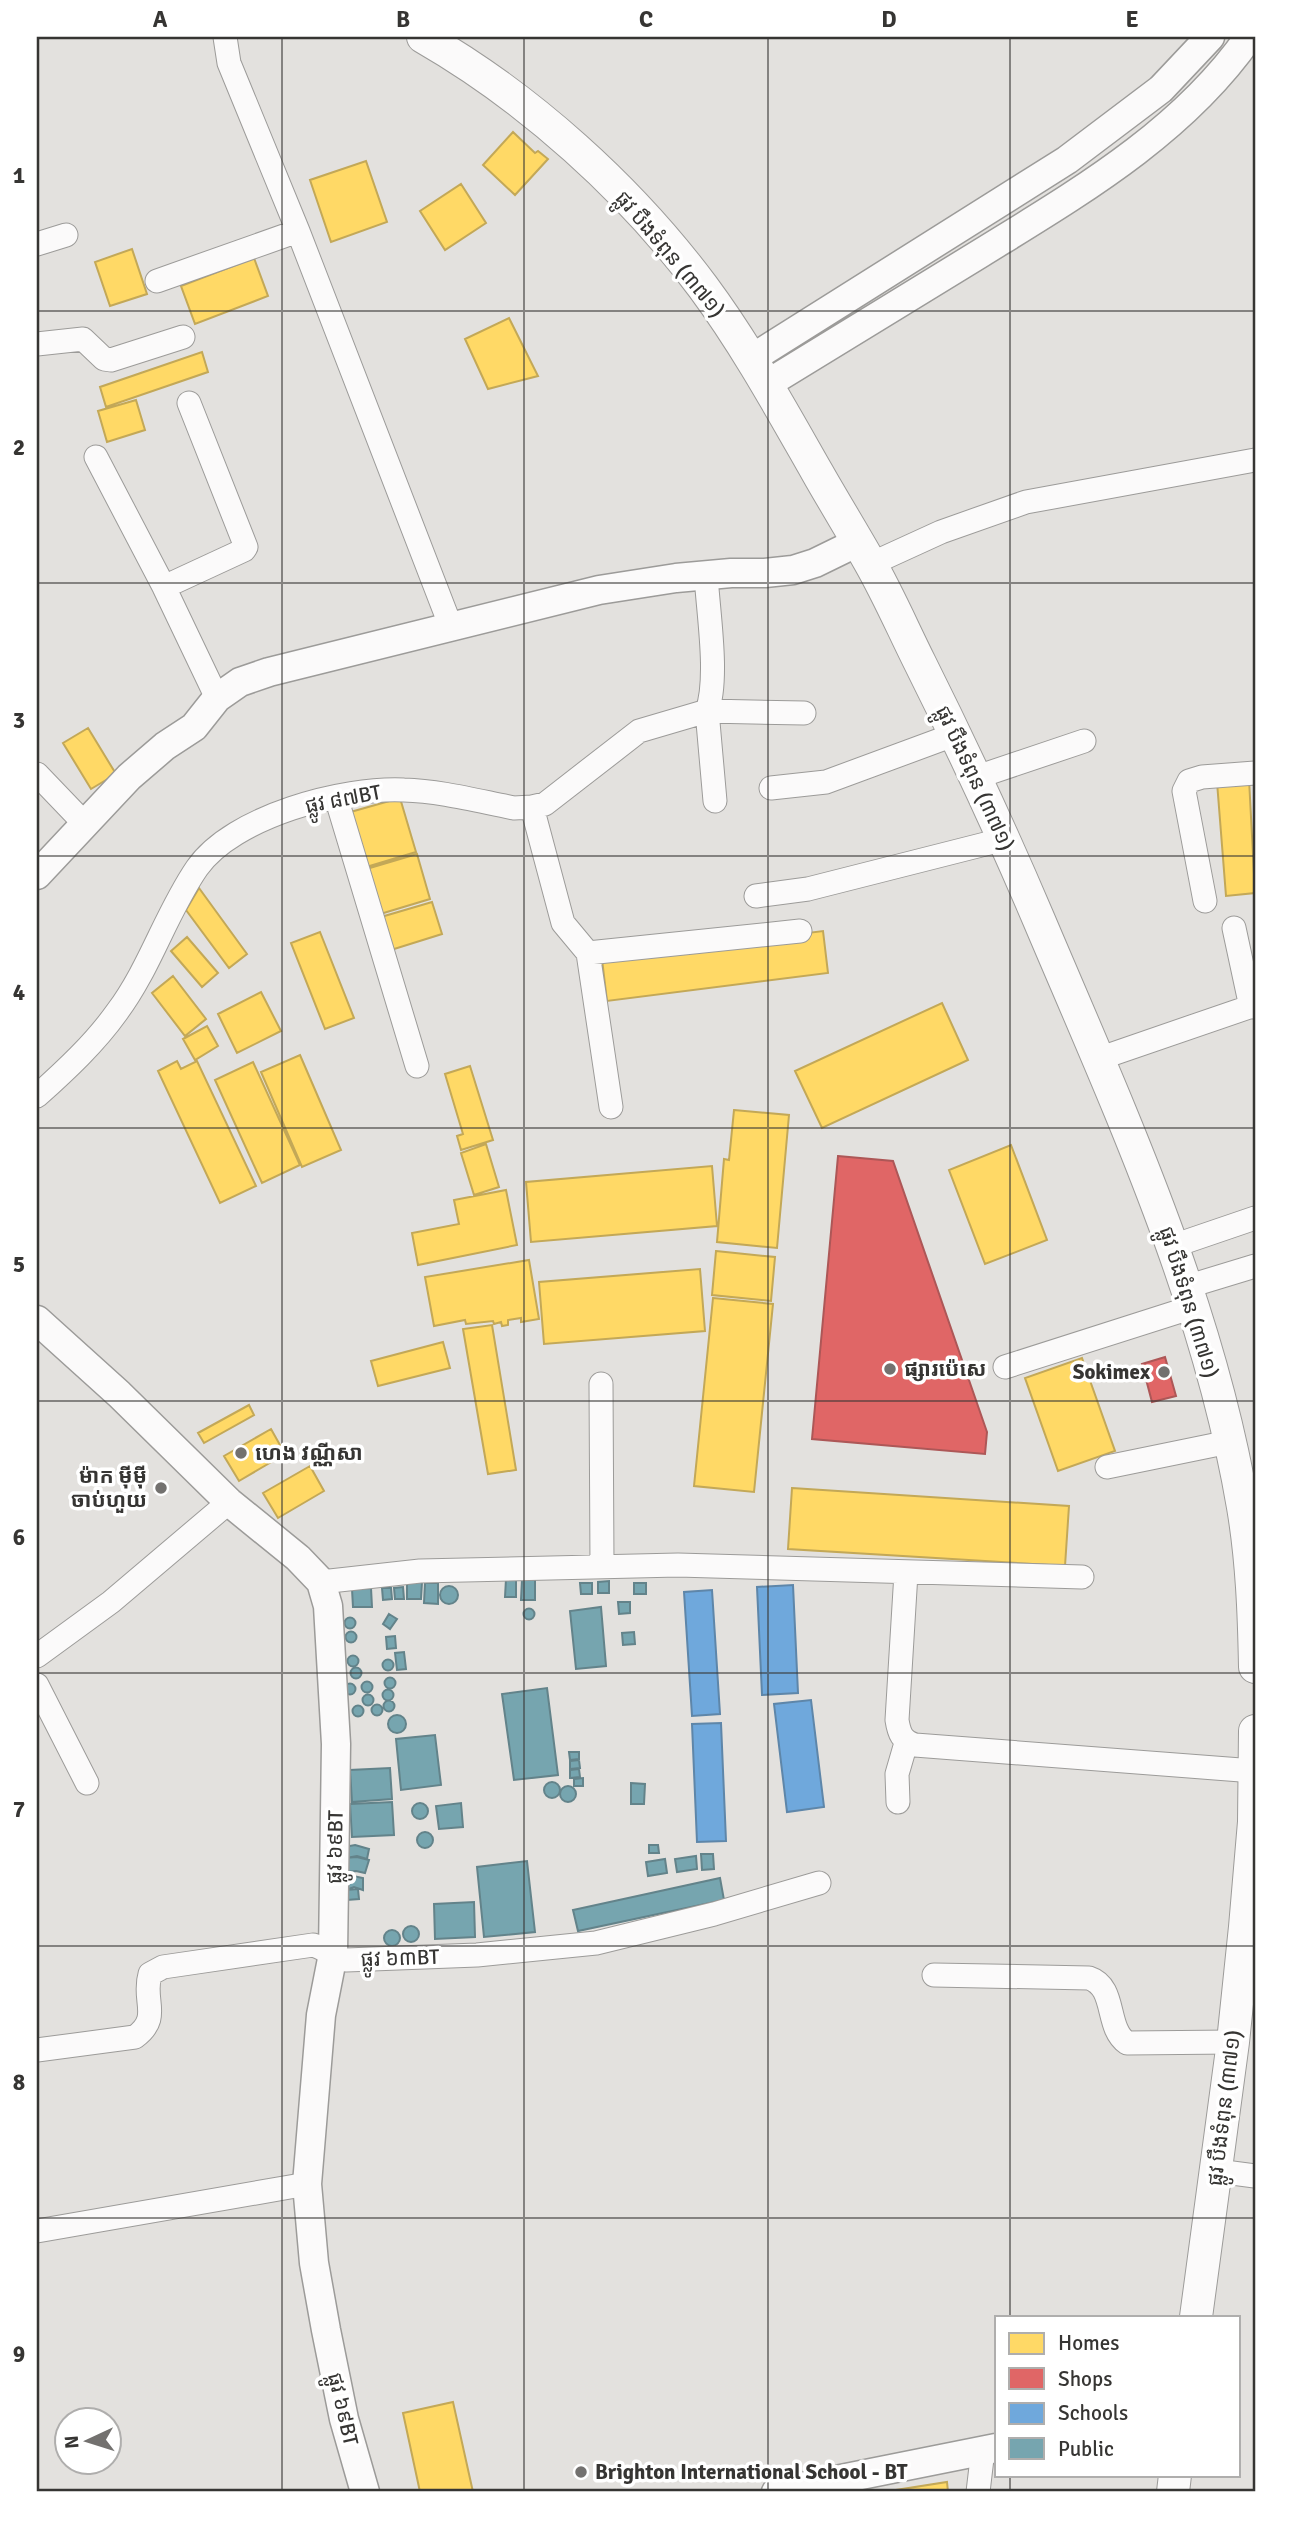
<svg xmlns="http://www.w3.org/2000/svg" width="1292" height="2529" font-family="Signika,'Noto Sans Khmer',sans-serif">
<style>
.homes{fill:#ffd966;stroke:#c3a857;stroke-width:2}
.shops{fill:#e06666;stroke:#ad5757;stroke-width:2}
.schools{fill:#6fa8dc;stroke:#5e86a9;stroke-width:2}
.public{fill:#76a5af;stroke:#63838a;stroke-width:2}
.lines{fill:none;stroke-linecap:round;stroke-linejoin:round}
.minor-casing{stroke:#9c9b99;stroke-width:25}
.tertiary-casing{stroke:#9c9b99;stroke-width:31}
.secondary-casing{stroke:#9c9b99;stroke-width:34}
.minor{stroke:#fbfafa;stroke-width:23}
.tertiary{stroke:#fbfafa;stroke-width:28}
.secondary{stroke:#fbfafa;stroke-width:32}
.grid{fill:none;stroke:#363533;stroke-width:2;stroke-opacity:0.55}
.poi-dot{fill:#73716f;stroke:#fff;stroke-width:2.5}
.labels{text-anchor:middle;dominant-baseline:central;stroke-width:7;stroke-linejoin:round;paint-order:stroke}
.street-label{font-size:21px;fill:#363533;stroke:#fff}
.poi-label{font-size:21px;font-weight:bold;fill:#363533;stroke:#fff;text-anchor:start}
.neatline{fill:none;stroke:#363533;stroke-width:2.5}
.grid-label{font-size:23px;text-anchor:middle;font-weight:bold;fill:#363533}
</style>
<rect width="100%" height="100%" fill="#e3e1de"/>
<path class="homes" d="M513 132 535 153 538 151 548 159 515 195 483 165Z
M366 161 387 222 331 242 310 180Z
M461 184 486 223 445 250 420 211Z
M132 249 147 294 110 306 95 262Z
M254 258 268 296 195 324 181 286Z
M509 318 538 376 488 389 465 339Z
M202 352 208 372 106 407 100 387Z
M136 400 145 430 107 442 98 411Z
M88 728 116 774 91 789 63 743Z
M1249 779 1255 893 1226 896 1217 782Z
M400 798 416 852 363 868 347 813Z
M417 854 430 899 377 915 363 870Z
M199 888 247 954 229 968 186 910Z
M432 902 442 934 391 950 381 917Z
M823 931 828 973 607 1001 602 959Z
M320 932 354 1018 325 1029 291 943Z
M187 937 218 973 202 987 171 951Z
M173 976 206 1019 185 1036 152 993Z
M261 992 281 1031 237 1053 218 1014Z
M942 1003 968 1060 822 1128 795 1071Z
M207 1026 218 1046 195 1060 183 1039Z
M300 1055 341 1150 302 1167 261 1072Z
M177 1061 181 1069 197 1061 256 1186 220 1203 158 1071Z
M253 1062 300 1165 262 1183 215 1080Z
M470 1066 493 1140 461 1150 457 1136 463 1134 445 1074Z
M734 1110 789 1115 777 1248 717 1242 724 1159 729 1160Z
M486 1144 499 1187 474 1195 461 1153Z
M1011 1145 1047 1240 985 1264 949 1170Z
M712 1166 717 1226 531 1242 526 1182Z
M506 1190 517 1245 418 1265 412 1233 459 1224 454 1200Z
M716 1251 775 1257 771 1301 712 1295Z
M529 1260 539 1319 521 1322V1318L508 1320V1325L502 1326 501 1322 494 1324 493 1321 466 1324 465 1320 434 1326 425 1277Z
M700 1269 705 1331 544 1344 539 1282Z
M713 1298 773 1304 754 1492 694 1486Z
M492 1325 516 1470 488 1474 463 1329Z
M443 1342 450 1368 378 1386 371 1361Z
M1082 1358 1115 1451 1058 1471 1025 1378Z
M249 1405 254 1415 204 1443 198 1433Z
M271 1429 285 1454 239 1481 224 1456Z
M310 1466 324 1491 278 1518 263 1493Z
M792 1488 1069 1506 1065 1566 788 1549Z
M453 2402 473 2492H420L403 2413Z
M947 2482 948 2492H883Z"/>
<path class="shops" d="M838 1156 893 1161 987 1432 985 1454 812 1439Z
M1165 1357 1176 1396 1152 1402 1142 1364Z"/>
<path class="schools" d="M793 1585 798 1693 762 1695 757 1587Z
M712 1590 720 1714 692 1716 684 1592Z
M811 1700 824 1807 787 1812 774 1704Z
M721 1723 726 1841 697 1842 692 1724Z"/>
<path class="public" d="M506 1579H516V1597H505Z
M522 1579H535V1600H521Z
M609 1581V1593H598V1582Z
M407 1582H422L421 1599H407Z
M425 1583H438V1604L424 1603Z
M580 1583H592V1594H581Z
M634 1583H646V1594H634Z
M440 1595a9 9 0 1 1 18 0a9 9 0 1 1-18 0Z
M403 1587 404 1599H395L394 1588Z
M371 1588 372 1607H353L352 1589Z
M382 1588H391L392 1599 383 1600Z
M618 1602H630V1613L619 1614Z
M601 1607 606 1666 576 1669 570 1611Z
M523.5 1614a5.5 5.5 0 1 1 11 0a5.5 5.5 0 1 1-11 0Z
M389 1614 397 1619 390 1629 383 1624Z
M344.5 1623a5.5 5.5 0 1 1 11 0a5.5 5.5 0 1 1-11 0Z
M345.5 1637a5.5 5.5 0 1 1 11 0a5.5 5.5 0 1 1-11 0Z
M634 1632 635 1644 623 1645 622 1633Z
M395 1636 396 1648 387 1649 386 1637Z
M404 1652 406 1669 397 1670 395 1653Z
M347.5 1661a5.5 5.5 0 1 1 11 0a5.5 5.5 0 1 1-11 0Z
M382.5 1665a5.5 5.5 0 1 1 11 0a5.5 5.5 0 1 1-11 0Z
M350.5 1673a5.5 5.5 0 1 1 11 0a5.5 5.5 0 1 1-11 0Z
M384.5 1683a5.5 5.5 0 1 1 11 0a5.5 5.5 0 1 1-11 0Z
M361.5 1687a5.5 5.5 0 1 1 11 0a5.5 5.5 0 1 1-11 0Z
M344.5 1689a5.5 5.5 0 1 1 11 0a5.5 5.5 0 1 1-11 0Z
M547 1688 558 1775 514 1780 502 1694Z
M382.5 1695a5.5 5.5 0 1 1 11 0a5.5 5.5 0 1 1-11 0Z
M362.5 1700a5.5 5.5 0 1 1 11 0a5.5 5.5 0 1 1-11 0Z
M383.5 1706a5.5 5.5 0 1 1 11 0a5.5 5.5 0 1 1-11 0Z
M371.5 1710a5.5 5.5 0 1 1 11 0a5.5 5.5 0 1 1-11 0Z
M352.5 1711a5.5 5.5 0 1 1 11 0a5.5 5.5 0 1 1-11 0Z
M388 1724a9 9 0 1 1 18 0a9 9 0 1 1-18 0Z
M435 1735 441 1785 401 1790 396 1739Z
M569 1752H579V1759L570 1760Z
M579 1760 580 1768 570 1769V1761Z
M390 1768 392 1799 352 1802 350 1770Z
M579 1769 580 1777 570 1778V1770Z
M583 1778V1786H574V1779Z
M544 1790a8 8 0 1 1 16 0a8 8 0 1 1-16 0Z
M631 1783 645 1784 644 1804H631Z
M560 1794a8 8 0 1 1 16 0a8 8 0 1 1-16 0Z
M392 1802 394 1835 352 1837 350 1804Z
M461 1803 463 1827 439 1829 436 1806Z
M412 1811a8 8 0 1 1 16 0a8 8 0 1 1-16 0Z
M417 1840a8 8 0 1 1 16 0a8 8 0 1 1-16 0Z
M355 1845 369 1849 367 1859 357 1856 346 1858 344 1847Z
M649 1845H658L659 1853H649Z
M701 1854H713L714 1869 702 1870Z
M696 1856 697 1869 677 1872 675 1859Z
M357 1857 369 1860 365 1873 356 1871 345 1872 344 1858Z
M665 1859 667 1873 648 1876 646 1862Z
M527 1861 535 1932 484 1937 477 1867Z
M353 1876 363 1878V1890L354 1887 346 1890V1879Z
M720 1878 724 1900 578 1931 573 1910Z
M358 1889 359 1899 347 1900 346 1890Z
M474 1902 475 1937 435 1939 434 1904Z
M403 1934a8 8 0 1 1 16 0a8 8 0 1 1-16 0Z
M384 1938a8 8 0 1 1 16 0a8 8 0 1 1-16 0Z"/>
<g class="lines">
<defs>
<path id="minor" d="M225 37 229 63 298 231 451 627
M37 244 66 235
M157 281 298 231
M37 344 83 339 104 359 111 360 183 337
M96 457 164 587 217 698
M871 564 941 532 1026 502 1255 460
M164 587 244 550 246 547 189 403
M37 774 84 823
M977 777 1084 741
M771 788 826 782 956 734
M336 797 417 1066
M715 801 707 711 804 713
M532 807 563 923 588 953 611 1107
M756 896 808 889 1005 839
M1205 901 1184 791 1189 781 1202 777 1255 773
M1234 928 1251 1007
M588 953 800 931
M1098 1059 1255 1005
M37 1096C66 1070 95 1043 117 1012 150 968 166 913 197 868 233 816 344 787 404 790 440 791 478 801 514 808L532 807 545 804 639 731 707 711C719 678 708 612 706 575
M1173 1246 1255 1218
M1186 1287 1255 1266
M1005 1367 1193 1307
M601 1384 602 1565
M1107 1467 1229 1442
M906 1573 897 1720C899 1733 902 1741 915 1745L1254 1771
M321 1582 420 1571 678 1565 1082 1577
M37 1656 111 1602 229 1502
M37 1685 87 1783
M898 1802 897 1774 906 1743
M934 1975 1089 1978C1117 1987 1105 2028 1127 2043L1233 2042
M37 2050 135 2037C162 2017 142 2001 150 1974L163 1967 313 1945C325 1948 334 1958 346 1960L477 1955 596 1943 714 1914 819 1883
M1217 2171 1255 2176
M37 2231 307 2184
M978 2492 983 2450"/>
<path id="tertiary" d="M751 359 1067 160 1161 89 1210 37
M767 384C838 341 909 297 981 253 1078 193 1182 133 1249 37
M37 875 129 777 165 746 194 727 217 698 240 682 269 672 599 590 676 578 731 573H765L793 570 815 563 858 542
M37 1320 119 1394 229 1502 298 1558 321 1582 328 1606 336 1744 333 1954 321 2015 307 2184 314 2263 326 2330 344 2419 365 2492
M776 2492 996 2448"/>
<path id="secondary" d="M423 37C529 98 630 189 703 287 746 345 781 409 817 472 834 502 852 531 869 561 888 594 903 629 920 663 962 747 1002 833 1039 920 1120 1111 1208 1301 1243 1507 1252 1560 1254 1614 1255 1667
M1196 2317 1233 2042 1245 1927 1254 1822 1255 1731
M1173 2492 1175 2475"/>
</defs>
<use href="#minor" class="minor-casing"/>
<use href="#tertiary" class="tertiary-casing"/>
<use href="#secondary" class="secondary-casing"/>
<use href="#minor" class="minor"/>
<use href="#tertiary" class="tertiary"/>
<use href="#secondary" class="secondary"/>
</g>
<path class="grid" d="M282 37V2492M524 37V2492M768 37V2492M1010 37V2317M37 311H1255M37 583H1255M37 856H1255M37 1128H1255M37 1401H1255M37 1673H1255M37 1946H1255M37 2218H1255M1010 2475V2492"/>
<g class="poi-dot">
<circle cx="890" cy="1369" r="7"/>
<circle cx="1164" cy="1372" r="7"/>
<circle cx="241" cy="1453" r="7"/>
<circle cx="161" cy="1488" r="7"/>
<circle cx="581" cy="2472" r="7"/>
</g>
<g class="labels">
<g class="street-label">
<text transform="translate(670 254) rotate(50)">ផ្លូវ បឹងទំពុន (៣៧១)</text>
<text transform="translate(975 778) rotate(65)">ផ្លូវ បឹងទំពុន (៣៧១)</text>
<text transform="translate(343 799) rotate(-11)">ផ្លូវ ៨៧BT</text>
<text transform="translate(1189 1302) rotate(73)">ផ្លូវ បឹងទំពុន (៣៧១)</text>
<text transform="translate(335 1847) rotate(-89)">ផ្លូវ ៦៩BT</text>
<text transform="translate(400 1958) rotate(-2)">ផ្លូវ ៦៣BT</text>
<text transform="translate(1224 2108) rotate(-83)">ផ្លូវ បឹងទំពុន (៣៧១)</text>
<text transform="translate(343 2409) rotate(77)">ផ្លូវ ៦៩BT</text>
</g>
<g class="poi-label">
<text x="904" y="1369">ផ្សារប៉េសេ</text>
<text x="1150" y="1372" text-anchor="end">Sokimex</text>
<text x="255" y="1453">ហេង វណ្ណីសា</text>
<text x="147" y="1476" text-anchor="end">ម៉ាក ម៉ីម៉ី<tspan x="147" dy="24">ចាប់ហួយ</tspan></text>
<text x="595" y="2472">Brighton International School - BT</text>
</g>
</g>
<rect width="1292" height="2529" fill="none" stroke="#ffffff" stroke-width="77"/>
<rect x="995" y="2316" width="245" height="161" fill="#ffffff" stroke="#afaead" stroke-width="2"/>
<rect x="1009" y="2333" width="35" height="21" fill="#ffd966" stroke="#afaead" stroke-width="2"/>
<text x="1058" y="2350" font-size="21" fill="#363533">Homes</text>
<rect x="1009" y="2368" width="35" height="21" fill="#e06666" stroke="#afaead" stroke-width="2"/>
<text x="1058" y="2386" font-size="21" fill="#363533">Shops</text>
<rect x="1009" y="2403" width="35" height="21" fill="#6fa8dc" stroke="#afaead" stroke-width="2"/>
<text x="1058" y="2420" font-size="21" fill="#363533">Schools</text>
<rect x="1009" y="2438" width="35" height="21" fill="#76a5af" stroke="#afaead" stroke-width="2"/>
<text x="1058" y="2456" font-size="21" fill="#363533">Public</text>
<g transform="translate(88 2441) rotate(266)"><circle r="33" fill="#ffffff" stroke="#afaead" stroke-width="2"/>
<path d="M0-5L12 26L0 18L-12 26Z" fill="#73716f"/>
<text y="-10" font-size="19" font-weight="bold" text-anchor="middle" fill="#363533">N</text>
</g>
<rect x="38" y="38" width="1216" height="2452" class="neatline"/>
<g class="grid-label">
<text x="160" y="27">A</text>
<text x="403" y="27">B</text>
<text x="646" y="27">C</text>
<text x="889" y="27">D</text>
<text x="1132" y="27">E</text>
<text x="19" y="183">1</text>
<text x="19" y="455">2</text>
<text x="19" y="728">3</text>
<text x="19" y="1000">4</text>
<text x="19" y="1272">5</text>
<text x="19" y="1545">6</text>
<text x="19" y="1817">7</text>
<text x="19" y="2090">8</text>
<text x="19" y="2362">9</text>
</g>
</svg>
